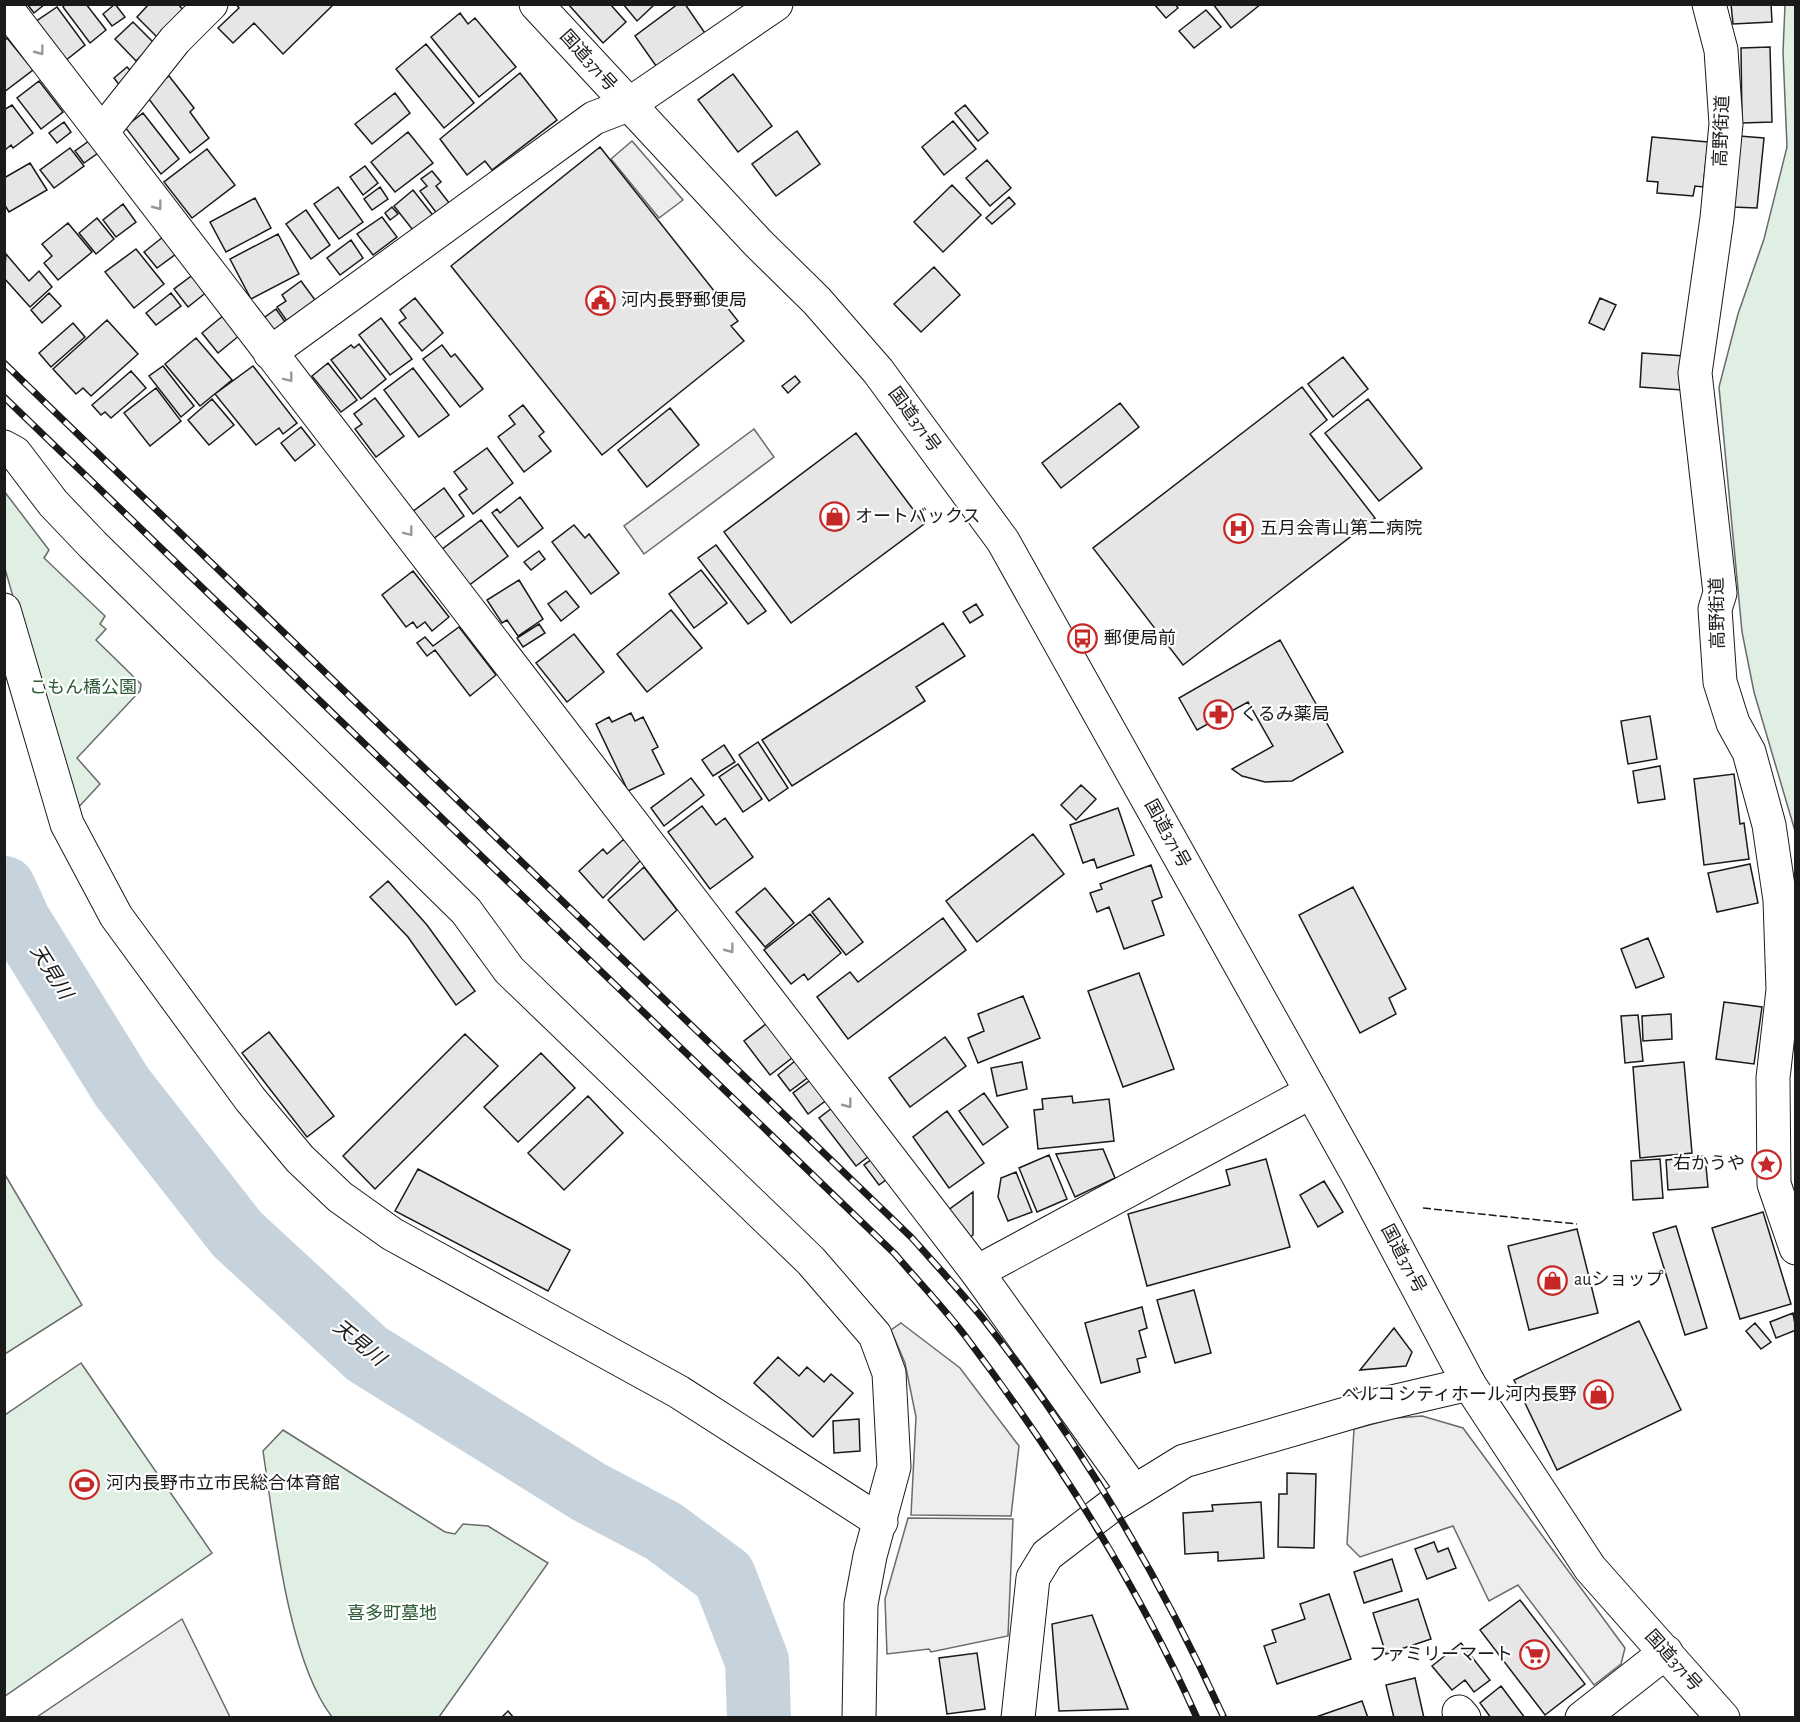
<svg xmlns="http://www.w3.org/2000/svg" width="1800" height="1722" font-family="'Alegreya Sans','Noto Sans JP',sans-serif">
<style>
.green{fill:#e0efe3;stroke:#6a6a6a;stroke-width:1.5}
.parking{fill:#ededed;stroke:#6a6a6a;stroke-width:1.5}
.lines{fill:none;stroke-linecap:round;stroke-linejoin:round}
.river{stroke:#c6d2dc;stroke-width:64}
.building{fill:#e6e6e6;stroke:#1a1a1a;stroke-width:1.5}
.street-casing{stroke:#1a1a1a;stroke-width:35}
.secondary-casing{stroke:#1a1a1a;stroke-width:35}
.highway-casing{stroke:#1a1a1a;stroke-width:35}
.street{stroke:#fff;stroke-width:33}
.secondary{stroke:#fff;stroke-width:33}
.highway{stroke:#fff;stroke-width:33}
.rail-casing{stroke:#1a1a1a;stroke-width:7}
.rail{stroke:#fff;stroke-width:4.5;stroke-dasharray:14;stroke-linecap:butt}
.fence{stroke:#1a1a1a;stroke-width:1.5;stroke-dasharray:8 3;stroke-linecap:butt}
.oneway{stroke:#989898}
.labels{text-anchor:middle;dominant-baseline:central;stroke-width:4.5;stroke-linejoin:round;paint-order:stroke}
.street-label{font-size:18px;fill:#1a1a1a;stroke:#fff}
.poi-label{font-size:18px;fill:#1a1a1a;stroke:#fff;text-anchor:start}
.park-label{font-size:18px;fill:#2b5a34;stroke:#fff}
.water-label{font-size:20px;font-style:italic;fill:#1a1a1a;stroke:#fff}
</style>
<rect width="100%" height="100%" fill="#fff"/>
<path class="green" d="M1785 5H1796L1795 831 1754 692 1742 632 1719 387 1738 314 1764 239 1787 147 1783 52Z
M4 491 49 550 44 558 105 616 100 624 106 629 96 640 141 684 140 691 77 758 100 784 75 811 5 569Z
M4 1173 82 1305 5 1354H4Z
M81 1363 212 1553 5 1696V1415Z
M283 1430 445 1532 455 1534 463 1524 488 1526 548 1563 439 1717H332C288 1660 274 1524 263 1451Z"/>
<path class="parking" d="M632 141 683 200 659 218 611 159Z
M754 429 774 457 644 554 624 526Z
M901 1323 960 1368 1019 1446 1011 1516 911 1515 916 1417 905 1363 891 1330Z
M1422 1416 1463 1428 1625 1648 1621 1664 1594 1685 1518 1585 1489 1601 1453 1526 1360 1557 1347 1544 1354 1429 1395 1418Z
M908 1518 1013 1519 1008 1636 931 1652 929 1649 887 1654 885 1599Z
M182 1619 230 1717H37Z"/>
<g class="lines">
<path class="river" d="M4 888 19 921 122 1087 237 1234 367 1354 589 1492 663 1531 724 1576 757 1661 759 1718"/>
</g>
<path class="building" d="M27 4H45L34 13Z
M65 4H86L106 30 90 43 63 7Z
M115 4 125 17 112 26 103 14Z
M149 4H178L184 11 158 38 137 17Z
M334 4 283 54 254 23 233 43 218 28 239 8 236 4Z
M568 4H610L626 22 603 43Z
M623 4H655L637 21Z
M678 4H685L709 39 661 73 635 36Z
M1154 4H1175L1178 8 1166 18Z
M1213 4H1261L1231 28Z
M1731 4H1771L1772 22 1733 24Z
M57 7 85 45 65 61 35 22Z
M1206 10 1221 27 1194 48 1179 31Z
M460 13 468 24 475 18 516 67 479 97 431 37Z
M133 22 154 43 136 61 115 39Z
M7 38 33 70 4 92V41Z
M426 44 474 103 444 128 396 69Z
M1770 47 1772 122 1742 123 1741 48Z
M127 67 135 75 121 87 114 78Z
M520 73 557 120 492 170 485 161 467 175 440 139Z
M733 74 772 126 738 152 698 100Z
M169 76 194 108 190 112 209 138 190 153 145 94Z
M39 81 63 112 41 129 17 98Z
M395 93 410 113 372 144 355 124Z
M12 105 33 133 13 148 11 145 5 150 4 110Z
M965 105 988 133 978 141 955 113Z
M143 113 179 159 161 174 125 127Z
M953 121 976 149 944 175 922 147Z
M64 122 71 132 57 143 49 133Z
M797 131 820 164 776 196 752 164Z
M408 132 433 163 395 192 371 162Z
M1739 136 1764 138 1757 208 1732 207Z
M1652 137 1708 142 1703 187 1695 186 1693 196 1657 193 1658 182 1647 181Z
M89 141 98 153 84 163 75 151Z
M600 147 738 321 731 326 744 341 602 455 451 266Z
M70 148 84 166 54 188 40 170Z
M207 149 235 185 192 218 164 182Z
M987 160 1011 188 990 206 966 178Z
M30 163 47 190 9 212 4 204V178Z
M365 166 378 183 363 195 350 177Z
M432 171 441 182 436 186 454 209 441 219 420 191 427 186 421 179Z
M952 185 981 215 943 252 914 222Z
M338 187 363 222 339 239 314 204Z
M380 187 388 199 372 210 364 199Z
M413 190 439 223 420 239 394 206Z
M1009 197 1015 204 992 224 986 218Z
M255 198 271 228 226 252 210 222Z
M123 204 136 222 116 237 103 220Z
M392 207 398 214 390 220 385 213Z
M306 210 330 245 311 259 286 224Z
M382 217 397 237 373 255 357 234Z
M97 218 114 239 96 254 79 233Z
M68 223 92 252 58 280 44 263 52 256 42 244Z
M278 234 299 274 251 299 230 259Z
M163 237 176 254 157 268 144 252Z
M351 240 363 258 340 275 327 258Z
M136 249 164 284 134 308 105 272Z
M6 254 29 281 39 271 52 287 30 307 4 278Z
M934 267 960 295 921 332 894 304Z
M194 274 208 291 188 307 174 289Z
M301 281 321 308 292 328 277 307 286 301 282 295Z
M49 293 61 306 42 323 31 310Z
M171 293 181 306 156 325 146 313Z
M415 298 443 333 422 351 399 323 406 318 400 310Z
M1600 298 1616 305 1604 330 1589 323Z
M276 309 290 329 274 340 261 320Z
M224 315 240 335 218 353 202 333Z
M381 318 412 359 390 375 359 335Z
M107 320 138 354 91 396 83 388 76 394 53 369Z
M73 323 85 337 51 367 39 353Z
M196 338 232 380 200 406 165 364Z
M359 344 386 379 361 399 331 360 351 345 354 348Z
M442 345 451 357 455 354 483 389 460 407 423 359Z
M1642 353 1685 356 1682 390 1640 387Z
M1343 357 1368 389 1333 417 1308 384Z
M328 363 357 400 341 412 312 376Z
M163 366 194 406 181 417 149 376Z
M253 366 297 423 283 434 279 428 256 445 215 394Z
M413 368 449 415 419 437 384 390Z
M131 371 146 388 111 418 105 412 101 415 92 405Z
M795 376 800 382 788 393 782 386Z
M1302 387 1327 420 1310 434 1375 518 1183 665 1093 548Z
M156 388 181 421 150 446 124 413Z
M375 398 404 436 376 457 355 429 362 424 354 414Z
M212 399 234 425 209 445 188 420Z
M1368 399 1422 468 1379 501 1325 433Z
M1120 403 1139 427 1061 488 1042 463Z
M523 405 544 432 539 436 551 451 524 472 498 437 515 424 509 416Z
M670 408 699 445 647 487 618 450Z
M301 427 315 445 295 461 281 443Z
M856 433 924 524 791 623 724 532Z
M487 448 513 483 473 514 459 495 467 489 454 472Z
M444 488 464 516 433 539 412 512Z
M520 497 543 528 518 547 492 513 497 509 500 513Z
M481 520 508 556 468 586 441 550Z
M574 525 585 538 589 534 619 573 591 594 552 542Z
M716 545 766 611 748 624 698 558Z
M539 551 545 559 531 570 524 562Z
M701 570 727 603 694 628 669 594Z
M413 571 449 617 432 631 425 622 417 628 413 622 406 627 382 595Z
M519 580 543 619 518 636 507 620 502 623 487 600Z
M566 591 579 607 561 621 548 604Z
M976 604 983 615 970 623 963 612Z
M671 610 702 648 647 692 617 654Z
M943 623 965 656 916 687 925 701 792 786 762 740Z
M539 624 545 633 523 647 517 638Z
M459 627 496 675 470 696 435 650 427 656 417 643 425 637 433 646Z
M574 634 604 672 567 702 536 663Z
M1280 640 1343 752 1292 781 1265 782 1242 776 1232 769 1273 746 1248 702 1197 730 1179 698Z
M631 713 635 721 643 717 658 747 652 750 664 774 628 791 596 724 609 717 612 722Z
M1650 716 1657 759 1628 764 1621 721Z
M758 742 788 788 769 801 739 755Z
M724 745 735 762 713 776 702 760Z
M738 764 762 799 743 812 719 777Z
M1660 766 1665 799 1638 803 1633 771Z
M1734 774 1740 824 1744 823 1749 859 1704 865 1694 779Z
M691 778 704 795 664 826 651 808Z
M1081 785 1096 799 1076 820 1061 805Z
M702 806 716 825 725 818 753 857 710 889 668 832Z
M1118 808 1134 855 1097 868 1094 859 1083 863 1070 825Z
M1033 834 1064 874 977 942 946 901Z
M624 839 642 859 603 898 579 871 603 849 607 854Z
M1750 864 1758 903 1717 912 1708 873Z
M1151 865 1162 897 1152 901 1164 935 1124 949 1109 907 1097 912 1090 893 1102 889 1100 884Z
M644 867 677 910 644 940 608 900Z
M388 881 427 925 475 991 456 1005 408 937 370 897Z
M1353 887 1406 989 1389 998 1396 1014 1360 1033 1299 915Z
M765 888 794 923 765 947 736 912Z
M829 898 863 942 846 955 812 912Z
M810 914 841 953 808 980 804 974 791 984 764 950Z
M943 918 966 950 848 1039 817 997 850 972 858 982Z
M1648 938 1664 977 1636 988 1621 949Z
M1139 973 1174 1069 1123 1087 1088 991Z
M1023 996 1040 1038 978 1063 968 1038 984 1031 978 1014Z
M1724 1002 1762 1007 1754 1064 1716 1059Z
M1671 1014 1672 1039 1643 1041 1642 1016Z
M1638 1015 1643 1061 1625 1063 1621 1016Z
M771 1020 797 1054 770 1075 744 1041Z
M269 1032 334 1116 307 1137 242 1053Z
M465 1034 498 1066 375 1189 343 1156Z
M945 1037 966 1066 910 1107 889 1078Z
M541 1053 575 1088 518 1142 484 1107Z
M801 1056 814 1073 790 1091 778 1075Z
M1022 1062 1027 1089 997 1096 991 1068Z
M1684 1062 1692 1153 1640 1158 1633 1067Z
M816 1076 832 1096 808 1114 793 1093Z
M984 1093 1008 1127 983 1145 959 1111Z
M588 1096 623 1133 564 1190 528 1153Z
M1072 1096 1073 1103 1109 1099 1114 1141 1038 1149 1034 1110 1043 1109 1042 1099Z
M836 1105 873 1153 856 1166 819 1118Z
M947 1111 984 1163 949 1188 913 1137Z
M1103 1149 1115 1178 1075 1197 1056 1154Z
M1049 1155 1067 1199 1037 1212 1019 1168Z
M876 1156 891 1176 879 1185 864 1165Z
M1705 1156 1708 1187 1668 1190 1666 1160Z
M1266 1159 1290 1247 1147 1286 1128 1214 1230 1185 1226 1170Z
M1660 1159 1663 1198 1633 1200 1631 1161Z
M418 1169 570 1250 548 1291 395 1211Z
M1016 1172 1032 1212 1008 1221 998 1197 1001 1178Z
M1324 1181 1343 1212 1318 1227 1300 1195Z
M973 1192V1235L968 1239 947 1211Z
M1763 1212 1791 1304 1740 1319 1712 1228Z
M1676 1226 1707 1328 1685 1335 1653 1233Z
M1577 1229 1598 1313 1529 1330 1508 1246Z
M1194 1290 1211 1353 1175 1363 1157 1300Z
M1142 1307 1147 1328 1139 1331 1146 1357 1137 1359 1140 1372 1101 1383 1085 1323Z
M1793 1313 1796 1330 1776 1338 1770 1322Z
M1639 1321 1681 1410 1557 1470 1514 1380Z
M1755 1323 1771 1342 1761 1349 1746 1331Z
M1394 1328 1412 1352 1406 1366 1360 1370Z
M778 1357 799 1376 807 1367 824 1382 831 1374 853 1393 813 1437 754 1383Z
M859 1419 860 1451 834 1453 833 1421Z
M1287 1473 1316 1474 1314 1548 1278 1547 1279 1494H1287Z
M1261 1502 1264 1558 1218 1561V1552L1185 1554 1183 1513 1213 1511 1212 1505Z
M1434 1542 1438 1552 1448 1548 1456 1568 1427 1579 1415 1549Z
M1392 1559 1402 1591 1364 1603 1354 1572Z
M1329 1594 1351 1659 1277 1684 1264 1646 1276 1642 1272 1630 1305 1619 1300 1604Z
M1418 1599 1431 1639 1386 1654 1373 1613Z
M1520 1600 1585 1684 1545 1715 1480 1630Z
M1092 1615 1128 1709 1059 1711 1052 1624Z
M1461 1643 1490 1680 1474 1692 1465 1680 1452 1690 1432 1666Z
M977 1653 985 1709 947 1714 939 1658Z
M1415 1678 1424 1718H1394L1386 1685Z
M1501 1686 1525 1718H1491L1480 1703Z
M1362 1701 1368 1718H1313Z
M508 1711 514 1718H501Z"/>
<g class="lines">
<defs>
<path id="street" d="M1709 4 1721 50 1726 124 1717 218 1695 373 1720 593 1715 609 1720 682 1733 723 1749 752 1769 825 1780 900 1783 990 1773 1078 1774 1184 1796 1248
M4 5 977 1272 1133 1490
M102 132 175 40 211 4
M270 353 594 118 628 105 776 4
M4 610 67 824 116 916 250 1099 300 1159 340 1197 392 1234 679 1392 881 1522
M977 1272 1311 1092
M1459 1712 1464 1718
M1582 1718 1666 1652"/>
<path id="secondary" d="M4 447 15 453 53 503 93 545 466 911 509 970 811 1261 875 1335 889 1373 894 1467 870 1556 861 1604 859 1718
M1018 1718 1033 1578 1047 1555 1111 1506 1184 1461 1366 1408 1469 1384"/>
<path id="highway" d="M536 4 758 243 817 301 878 371 1003 541 1359 1177 1469 1384 1590 1568 1723 1718"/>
</defs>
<use href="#street" class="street-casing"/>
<use href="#secondary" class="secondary-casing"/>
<use href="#highway" class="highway-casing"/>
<use href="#street" class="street"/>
<use href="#secondary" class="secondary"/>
<use href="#highway" class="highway"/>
<defs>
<path id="rail" d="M4 363 912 1238C936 1265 961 1292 984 1320 1080 1442 1160 1577 1224 1718
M4 397 895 1254C918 1281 944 1308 966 1337 1056 1456 1136 1581 1197 1718"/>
</defs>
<use href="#rail" class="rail-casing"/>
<use href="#rail" class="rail"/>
<path class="fence" d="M1423 1208 1577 1224"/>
</g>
<defs><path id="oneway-chevron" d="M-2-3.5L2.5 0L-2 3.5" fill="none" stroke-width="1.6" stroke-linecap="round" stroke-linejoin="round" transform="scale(1.5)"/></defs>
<g class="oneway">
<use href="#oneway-chevron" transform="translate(40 51) rotate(53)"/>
<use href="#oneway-chevron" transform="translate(158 206) rotate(53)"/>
<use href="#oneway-chevron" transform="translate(289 378) rotate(52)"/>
<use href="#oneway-chevron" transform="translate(409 532) rotate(52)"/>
<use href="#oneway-chevron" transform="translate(730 949) rotate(53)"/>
<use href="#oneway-chevron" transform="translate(848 1104) rotate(53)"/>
</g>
<defs>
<symbol id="civic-ring" viewBox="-11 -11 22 22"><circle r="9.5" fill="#fff" stroke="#c62828" stroke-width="1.5"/><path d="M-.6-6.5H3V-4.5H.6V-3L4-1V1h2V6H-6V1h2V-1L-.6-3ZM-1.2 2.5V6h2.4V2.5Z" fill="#c62828"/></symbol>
<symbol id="shop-ring" viewBox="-11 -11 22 22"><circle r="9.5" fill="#fff" stroke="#c62828" stroke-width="1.5"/><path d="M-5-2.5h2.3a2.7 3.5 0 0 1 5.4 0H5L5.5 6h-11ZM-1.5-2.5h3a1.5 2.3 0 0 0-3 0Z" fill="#c62828"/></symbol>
<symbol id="hospital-ring" viewBox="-11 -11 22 22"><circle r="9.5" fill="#fff" stroke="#c62828" stroke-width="1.5"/><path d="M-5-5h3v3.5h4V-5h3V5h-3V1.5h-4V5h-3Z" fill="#c62828"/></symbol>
<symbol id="bus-ring" viewBox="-11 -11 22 22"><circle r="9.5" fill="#fff" stroke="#c62828" stroke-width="1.5"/><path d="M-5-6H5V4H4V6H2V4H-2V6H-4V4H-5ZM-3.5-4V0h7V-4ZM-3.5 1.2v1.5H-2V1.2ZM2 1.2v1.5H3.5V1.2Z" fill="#c62828"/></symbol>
<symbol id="pharmacy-ring" viewBox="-11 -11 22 22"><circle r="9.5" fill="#fff" stroke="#c62828" stroke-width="1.5"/><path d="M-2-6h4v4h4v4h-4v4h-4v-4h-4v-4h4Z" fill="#c62828"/></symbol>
<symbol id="sight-ring" viewBox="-11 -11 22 22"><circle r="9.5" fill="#fff" stroke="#c62828" stroke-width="1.5"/><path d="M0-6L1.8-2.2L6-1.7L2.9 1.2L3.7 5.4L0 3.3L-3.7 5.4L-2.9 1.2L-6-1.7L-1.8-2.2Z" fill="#c62828"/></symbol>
<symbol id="stadium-ring" viewBox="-11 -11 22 22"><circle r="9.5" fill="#fff" stroke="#c62828" stroke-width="1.5"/><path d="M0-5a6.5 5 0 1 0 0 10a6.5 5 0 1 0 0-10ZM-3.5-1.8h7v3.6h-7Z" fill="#c62828"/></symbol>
<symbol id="supermarket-ring" viewBox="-11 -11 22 22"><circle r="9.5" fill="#fff" stroke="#c62828" stroke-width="1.5"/><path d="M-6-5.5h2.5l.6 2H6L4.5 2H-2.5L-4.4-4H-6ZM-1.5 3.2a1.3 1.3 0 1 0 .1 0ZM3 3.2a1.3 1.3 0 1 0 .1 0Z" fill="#c62828"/></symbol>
</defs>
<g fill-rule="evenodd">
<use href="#civic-ring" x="584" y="284" width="33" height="33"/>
<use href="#shop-ring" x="818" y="500" width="33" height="33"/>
<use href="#hospital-ring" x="1222" y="512" width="33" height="33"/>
<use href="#bus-ring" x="1066" y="622" width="33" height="33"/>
<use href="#pharmacy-ring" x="1202" y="698" width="33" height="33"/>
<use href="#sight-ring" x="1750" y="1148" width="33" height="33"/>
<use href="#shop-ring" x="1536" y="1264" width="33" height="33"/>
<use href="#shop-ring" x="1582" y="1378" width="33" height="33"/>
<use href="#stadium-ring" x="68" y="1468" width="33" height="33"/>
<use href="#supermarket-ring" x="1518" y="1638" width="33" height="33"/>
</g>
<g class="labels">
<g class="street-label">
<text transform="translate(588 61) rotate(48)">国道371号</text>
<text transform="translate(1722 131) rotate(-88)">高野街道</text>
<text transform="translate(914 420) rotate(54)">国道371号</text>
<text transform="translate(1718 613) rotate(-91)">高野街道</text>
<text transform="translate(1167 834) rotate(61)">国道371号</text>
<text transform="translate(1403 1259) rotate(62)">国道371号</text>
<text transform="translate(1673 1661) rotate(48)">国道371号</text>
</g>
<g class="poi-label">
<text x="621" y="301">河内長野郵便局</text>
<text x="855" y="517">オートバックス</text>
<text x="1260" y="529">五月会青山第二病院</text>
<text x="1104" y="639">郵便局前</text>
<text x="1240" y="715">くるみ薬局</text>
<text x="1745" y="1164" text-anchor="end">右かうや</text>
<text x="1574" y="1280">auショップ</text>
<text x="1577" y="1395" text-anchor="end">ベルコ シティホール河内長野</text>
<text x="106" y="1484">河内長野市立市民総合体育館</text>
<text x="1513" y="1655" text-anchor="end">ファミリーマート</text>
</g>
<g class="park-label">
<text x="83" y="688">こもん橋公園</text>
<text x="392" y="1614">喜多町墓地</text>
</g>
<g class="water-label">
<text transform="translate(51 972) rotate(58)">天見川</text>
<text transform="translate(359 1343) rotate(39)">天見川</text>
</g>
</g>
<rect width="1800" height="1722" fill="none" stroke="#1a1a1a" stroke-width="12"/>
</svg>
